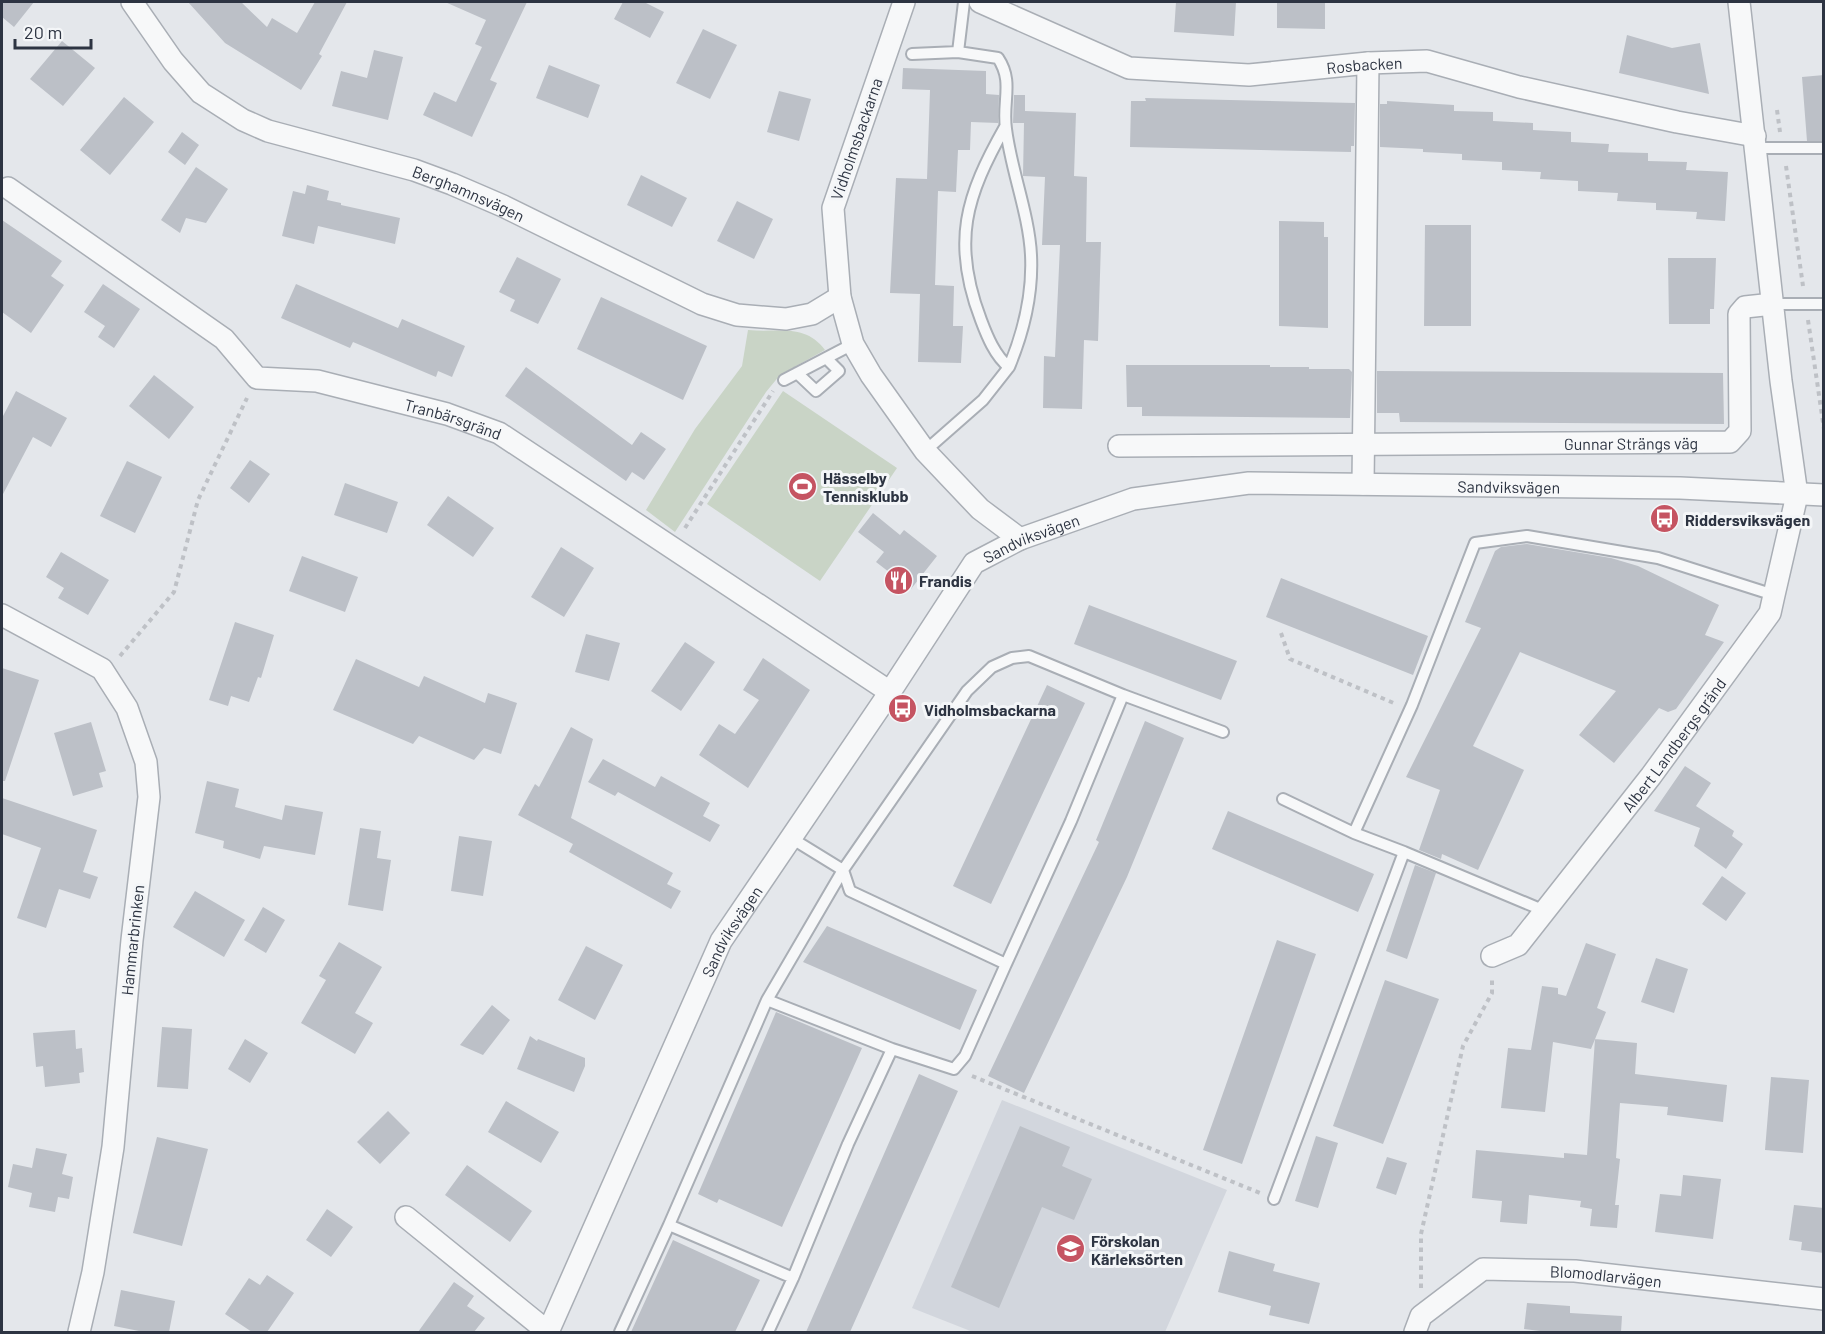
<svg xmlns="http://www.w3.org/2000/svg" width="1825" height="1334" font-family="Barlow,sans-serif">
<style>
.built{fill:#d2d6dd}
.green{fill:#c9d4c6}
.building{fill:#bcc0c7}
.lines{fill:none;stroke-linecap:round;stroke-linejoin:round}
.service-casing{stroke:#a9aeb5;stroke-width:14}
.minor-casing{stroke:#a9aeb5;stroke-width:24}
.path{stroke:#bec1c6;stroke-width:4;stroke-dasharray:4.5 4.5;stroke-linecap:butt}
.service{stroke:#f7f8f9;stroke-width:10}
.minor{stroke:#f7f8f9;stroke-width:21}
.labels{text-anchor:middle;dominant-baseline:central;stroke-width:6;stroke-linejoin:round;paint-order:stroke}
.street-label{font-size:16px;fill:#2d3442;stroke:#f4f6f8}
.poi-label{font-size:16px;font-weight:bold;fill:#2d3442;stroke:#f4f6f8;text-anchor:start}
</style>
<rect width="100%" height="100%" fill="#e4e7eb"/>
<path class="built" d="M1002 1100 1227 1190 1165 1332H973L912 1308Z"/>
<path class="green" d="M748 330C779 333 805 323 825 350L780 375 766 392 675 532 646 510 695 429 742 366Z
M783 391 897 468 820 581 707 504Z"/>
<path class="building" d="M2 2H34L14 27 2 17Z
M188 2H241L267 27 272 18 297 33 315 2H347L319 54 322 56 301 90 225 43Z
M445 2H527L490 80 497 83 472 137 423 115 434 92 456 102 482 47 475 44 486 20Z
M623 2H644L664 12 650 38 614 19Z
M1176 2H1236L1234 36 1174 32Z
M1277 2H1325V29L1277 28Z
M703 29 737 45 710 99 676 83Z
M1627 35 1672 48 1700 43 1709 94 1619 73Z
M62 41 95 68 63 106 30 79Z
M374 50 403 57 388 120 332 106 341 71 367 78Z
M549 65 600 85 588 118 536 98Z
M903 68 986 71V94L999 95 998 123 971 122 970 150H958L956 192 938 191 935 285 954 286 953 326H963L961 363 918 362 920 294 890 293 896 178 927 179 930 90 902 89Z
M1824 75V141H1807L1802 77Z
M779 91 811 99 799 141 767 132Z
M1014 95H1025V111L1076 113 1074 176 1087 177 1086 242H1101L1098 341 1084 340 1082 409 1043 408 1044 356 1055 357 1060 245H1042L1045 177 1023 176 1024 123H1013Z
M124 97 154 122 110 175 80 150Z
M1145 98 1355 103 1354 146H1351V152L1130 147 1131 101H1146Z
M1387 101 1454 105V111L1493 112V121L1533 123V130L1571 132V142L1609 144 1608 152 1648 153V161L1687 162 1686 170 1728 172 1725 221 1696 219 1697 212 1656 210V203L1617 201 1618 193 1578 191V181L1540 179 1541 172 1502 170V162L1462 160V154L1423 152V149L1380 147V104H1387Z
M182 132 199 145 185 165 168 152Z
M196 167 228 189 206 223 186 218 180 233 161 220Z
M641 175 687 198 672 227 627 205Z
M307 185 329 191 327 200 341 203V205L400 218 395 244 318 226 314 244 282 236 293 191 305 194Z
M737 201 773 219 754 259 717 241Z
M2 220 62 261 51 276 64 285 31 333 2 312Z
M1279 221 1324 222V237H1328V328L1279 326Z
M1425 225H1471V326H1424Z
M517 257 561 279 538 324 510 311 515 300 499 292Z
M1668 258H1716L1714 309H1710V324H1669Z
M103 284 140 309 114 348 98 337 105 326 84 312Z
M296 284 398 328 402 319 465 346 452 377 438 371 436 377 353 342 350 348 281 318Z
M601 297 707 346 683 400 577 349Z
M1126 365H1270V367H1309V369H1349L1352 372 1350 418 1142 416V407H1127Z
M526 367 632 445 641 432 666 449 644 480 632 472 626 481 505 396Z
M1377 371 1723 373 1724 424 1400 422 1399 413H1377Z
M154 375 194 407 169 439 129 406Z
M16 391 67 418 51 447 33 437 2 496V418Z
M250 460 270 474 249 503 230 488Z
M127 461 162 477 135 533 100 516Z
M345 483 398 502 387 533 334 515Z
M448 496 494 528 473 557 427 525Z
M873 513 900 535 904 530 937 556 911 589 876 562 884 552 858 532Z
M1527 544 1611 558 1638 566 1719 605 1705 635 1724 642 1676 709 1668 712 1659 708 1614 763 1579 735 1616 691 1520 652 1473 746 1524 770 1478 870 1442 854 1441 859 1419 850 1440 790 1406 777 1481 628 1465 622 1495 551 1501 547Z
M561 547 594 568 564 617 531 597Z
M61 552 109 580 88 615 58 598 64 588 46 577Z
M302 556 358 577 345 612 289 591Z
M1281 578 1428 636 1413 675 1266 617Z
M1089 605 1237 661 1221 700 1074 644Z
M235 622 274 635 261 678 258 677 249 702 231 696 228 706 209 700Z
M586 634 620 643 609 681 575 672Z
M685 642 715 662 681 711 651 691Z
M763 658 810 690 748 788 699 755 719 724 735 734 759 700 743 690Z
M356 659 419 687 424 676 485 703 488 693 517 703 501 754 484 748 474 760 419 736 413 744 333 710Z
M2 668 39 680 5 781H2Z
M1047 685 1085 703 991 904 953 886Z
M1145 721 1184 738 1127 877 1024 1093 988 1076 1099 842 1096 840Z
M91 722 106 771 99 773 103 787 73 796 54 733Z
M571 727 593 739 571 818 673 873 667 884 681 891 671 909 569 852 573 844 518 815 535 784 539 787Z
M603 759 655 787 661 776 710 803 703 816 720 825 710 842 618 792 615 796 588 782Z
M1685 766 1711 783 1696 806 1734 831 1732 836 1743 844 1726 869 1694 846 1700 828 1654 811Z
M207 781 239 789 235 807 282 820 285 805 323 812 315 855 264 846 260 859 223 848 224 841 195 833Z
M2 798 97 830 83 872 98 877 90 899 59 889 46 928 17 918 41 848 2 834Z
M1228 811 1374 874 1358 912 1212 849Z
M360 828 381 831 377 858 391 860 383 911 348 905Z
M459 836 492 841 483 896 451 891Z
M1415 865 1436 873 1407 959 1386 951Z
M1722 876 1746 893 1726 921 1702 904Z
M195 891 245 920 224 957 173 927Z
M263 907 285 920 266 953 244 940Z
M827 926 977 990 960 1030 803 962Z
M1277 940 1316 954 1242 1164 1203 1150Z
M339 942 382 967 355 1013 373 1023 355 1054 301 1023 326 980 319 976Z
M1586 943 1616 954 1597 1008 1606 1012 1591 1049 1553 1042 1545 1112 1501 1108 1508 1048 1531 1050 1542 986 1558 988V994L1566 996Z
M586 946 623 965 595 1020 558 1000Z
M1656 958 1688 969 1674 1013 1641 1002Z
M1385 980 1439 999 1383 1144 1333 1126Z
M492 1005 510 1020 483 1055 460 1045Z
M776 1012 862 1048 782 1227 719 1199 717 1203 698 1194Z
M162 1027 192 1029 188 1089 157 1087Z
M75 1030 76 1049 82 1048 84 1072 79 1073 80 1083 45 1087 43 1066 36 1067 33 1033Z
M530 1036 537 1041 538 1039 585 1058V1066L574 1092 517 1069Z
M245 1039 268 1053 250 1083 228 1069Z
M1595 1039 1637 1043 1635 1074 1727 1085 1723 1122 1667 1115 1668 1107 1620 1103 1616 1158 1620 1159 1615 1205H1619L1617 1228 1590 1226 1592 1209 1580 1207 1581 1201 1529 1195 1527 1224 1500 1222 1502 1201 1472 1198 1476 1150 1564 1158V1153L1587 1155Z
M919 1074 958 1091 850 1332H806Z
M1771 1077 1809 1080 1803 1153 1765 1150Z
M506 1101 559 1132 541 1163 488 1132Z
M388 1111 410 1133 380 1164 357 1142Z
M1020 1126 1070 1147 1062 1166 1092 1179 1074 1220 1042 1207 999 1308 951 1287Z
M1316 1136 1338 1143 1318 1208 1295 1201Z
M157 1137 208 1149 182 1246 133 1233Z
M36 1148 67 1154 62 1174 73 1177 69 1199 58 1197 55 1212 29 1207 32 1193 8 1187 13 1164 32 1168Z
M1387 1157 1407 1163 1396 1195 1376 1188Z
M467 1165 532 1211 510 1242 445 1195Z
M1683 1175 1721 1179 1713 1239 1655 1232 1660 1194 1681 1196Z
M1794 1205 1824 1208V1253L1801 1250 1802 1242 1789 1240Z
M327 1209 353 1227 331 1257 306 1240Z
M673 1240 760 1280 735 1332H631Z
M1229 1251 1275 1264 1273 1271 1320 1283 1309 1324 1269 1315 1271 1306 1218 1292Z
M267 1275 294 1293 267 1332H252L225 1314 249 1278 260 1285Z
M454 1282 474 1296 467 1306 485 1318 474 1332H418Z
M121 1290 175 1301 169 1332H144L114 1326Z
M1527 1303 1570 1306V1313L1622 1316 1621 1332H1548L1524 1329Z"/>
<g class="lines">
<defs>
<path id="service" d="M964 2 958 52 998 58C1014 82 1002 101 1006 129 1011 170 1029 214 1031 255 1033 295 1024 331 1009 367 995 356 987 336 981 320 951 242 966 196 1005 127
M912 54 958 52
M1756 148H1824
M1773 304H1824
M797 373 816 391 839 371 826 358
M784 380 853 344
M925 451 983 400 1009 367
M1123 695 1223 732
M1283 799 1354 833
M791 838 843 870 850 891 1006 964 1071 821 1123 695 1029 656 1012 658 992 667 967 691 843 870 767 1000 892 1049 954 1069 965 1056 1006 964
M1404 852 1545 911
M767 1000 669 1225 793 1278 848 1144 892 1049
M1274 1199 1404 852 1354 833 1412 705 1475 543 1527 536 1658 558 1774 595
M620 1332 669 1225
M768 1332 793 1278"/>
<g id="minor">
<path id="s1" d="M132 2 173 61 201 93 243 120 268 131 414 170 452 184 503 206 702 304 737 315 786 319 812 314 840 297"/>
<path d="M904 2 833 208 840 297 853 344 871 375 925 451 980 509 1020 539"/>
<path id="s2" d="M980 2 1129 68 1249 75 1368 63 1427 61 1519 87 1677 122 1755 136"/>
<path id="s3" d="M8 188 224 339 257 378 317 381 447 414 499 433 890 692"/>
<path id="s4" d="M1119 446 1730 442 1740 431 1739 314 1745 307 1773 304"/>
<path d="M1363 484 1368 63"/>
<path d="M2 615 102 669 127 708 146 762 149 797 132 940 113 1147 93 1272 79 1332"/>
<path id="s5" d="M1492 956 1518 945 1651 776 1770 613 1774 595 1797 495 1781 381 1739 2"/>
<path d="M406 1217 548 1332"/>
<path id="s6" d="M548 1332 721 941 890 692 974 563 1020 539 1133 499 1249 483 1680 488 1824 495"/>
<path id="s7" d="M1415 1332 1421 1316 1483 1269 1575 1271 1824 1299"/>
</g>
</defs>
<use href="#service" class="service-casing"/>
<use href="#minor" class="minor-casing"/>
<path class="path" d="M1777 110 1780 132
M1786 166 1803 286
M1808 320 1824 429
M685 528 773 391
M1281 633 1290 659 1396 704
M120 656 174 592 198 500 247 398
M972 1076 1260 1193
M1421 1288V1234L1463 1046 1492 993V978"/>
<use href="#service" class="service"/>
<use href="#minor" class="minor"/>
</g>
<defs>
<symbol id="stadium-disc" viewBox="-11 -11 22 22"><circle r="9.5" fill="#c55462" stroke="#f4f6f8"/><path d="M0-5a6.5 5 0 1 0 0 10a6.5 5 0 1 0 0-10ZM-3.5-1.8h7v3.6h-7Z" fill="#fff"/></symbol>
<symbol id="bus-disc" viewBox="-11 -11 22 22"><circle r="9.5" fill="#c55462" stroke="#f4f6f8"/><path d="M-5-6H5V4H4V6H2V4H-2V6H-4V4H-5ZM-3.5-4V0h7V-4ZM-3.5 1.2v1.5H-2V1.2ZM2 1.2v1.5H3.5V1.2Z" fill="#fff"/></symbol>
<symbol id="restaurant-disc" viewBox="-11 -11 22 22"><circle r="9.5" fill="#c55462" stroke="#f4f6f8"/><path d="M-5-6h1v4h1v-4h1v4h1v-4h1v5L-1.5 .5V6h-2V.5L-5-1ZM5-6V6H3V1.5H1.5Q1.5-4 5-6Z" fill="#fff"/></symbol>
<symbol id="school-disc" viewBox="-11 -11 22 22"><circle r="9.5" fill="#c55462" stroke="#f4f6f8"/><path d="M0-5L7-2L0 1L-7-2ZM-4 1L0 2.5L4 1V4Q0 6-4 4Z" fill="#fff"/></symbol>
</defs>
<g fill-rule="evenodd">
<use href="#stadium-disc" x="786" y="470" width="33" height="33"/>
<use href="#bus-disc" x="1648" y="502" width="33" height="33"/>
<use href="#restaurant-disc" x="882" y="564" width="33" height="33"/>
<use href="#bus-disc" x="886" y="692" width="33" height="33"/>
<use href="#school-disc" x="1054" y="1232" width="33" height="33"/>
</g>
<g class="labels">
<g class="street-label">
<text stroke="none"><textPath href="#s2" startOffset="399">Rosbacken</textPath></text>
<text transform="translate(856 139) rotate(-71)">Vidholmsbackarna</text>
<text stroke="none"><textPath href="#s1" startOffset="402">Berghamnsvägen</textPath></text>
<text stroke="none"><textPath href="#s3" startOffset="516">Tranbärsgränd</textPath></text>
<text stroke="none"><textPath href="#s4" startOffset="512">Gunnar Strängs väg</textPath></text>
<text stroke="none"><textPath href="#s6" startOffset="1431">Sandviksvägen</textPath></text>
<text stroke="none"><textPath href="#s6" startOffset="945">Sandviksvägen</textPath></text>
<text stroke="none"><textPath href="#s5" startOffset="282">Albert Landbergs gränd</textPath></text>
<text stroke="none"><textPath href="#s6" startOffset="441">Sandviksvägen</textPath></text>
<text transform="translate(132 940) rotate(-84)">Hammarbrinken</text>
<text stroke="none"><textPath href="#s7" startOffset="218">Blomodlarvägen</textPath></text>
</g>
<g class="poi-label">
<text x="823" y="477">Hässelby<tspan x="823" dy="18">Tennisklubb</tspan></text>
<text x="1685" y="519">Riddersviksvägen</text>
<text x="919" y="580">Frandis</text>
<text x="924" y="709">Vidholmsbackarna</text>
<text x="1091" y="1240">Förskolan<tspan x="1091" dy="18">Kärleksörten</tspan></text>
</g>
</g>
<rect width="1825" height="1334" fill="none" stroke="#2d3442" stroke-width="6"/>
<path d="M15 39v9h76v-9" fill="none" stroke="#2d3442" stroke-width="3"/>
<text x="24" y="39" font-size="18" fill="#2d3442" stroke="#f4f6f8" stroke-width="4.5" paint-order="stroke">20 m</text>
</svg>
